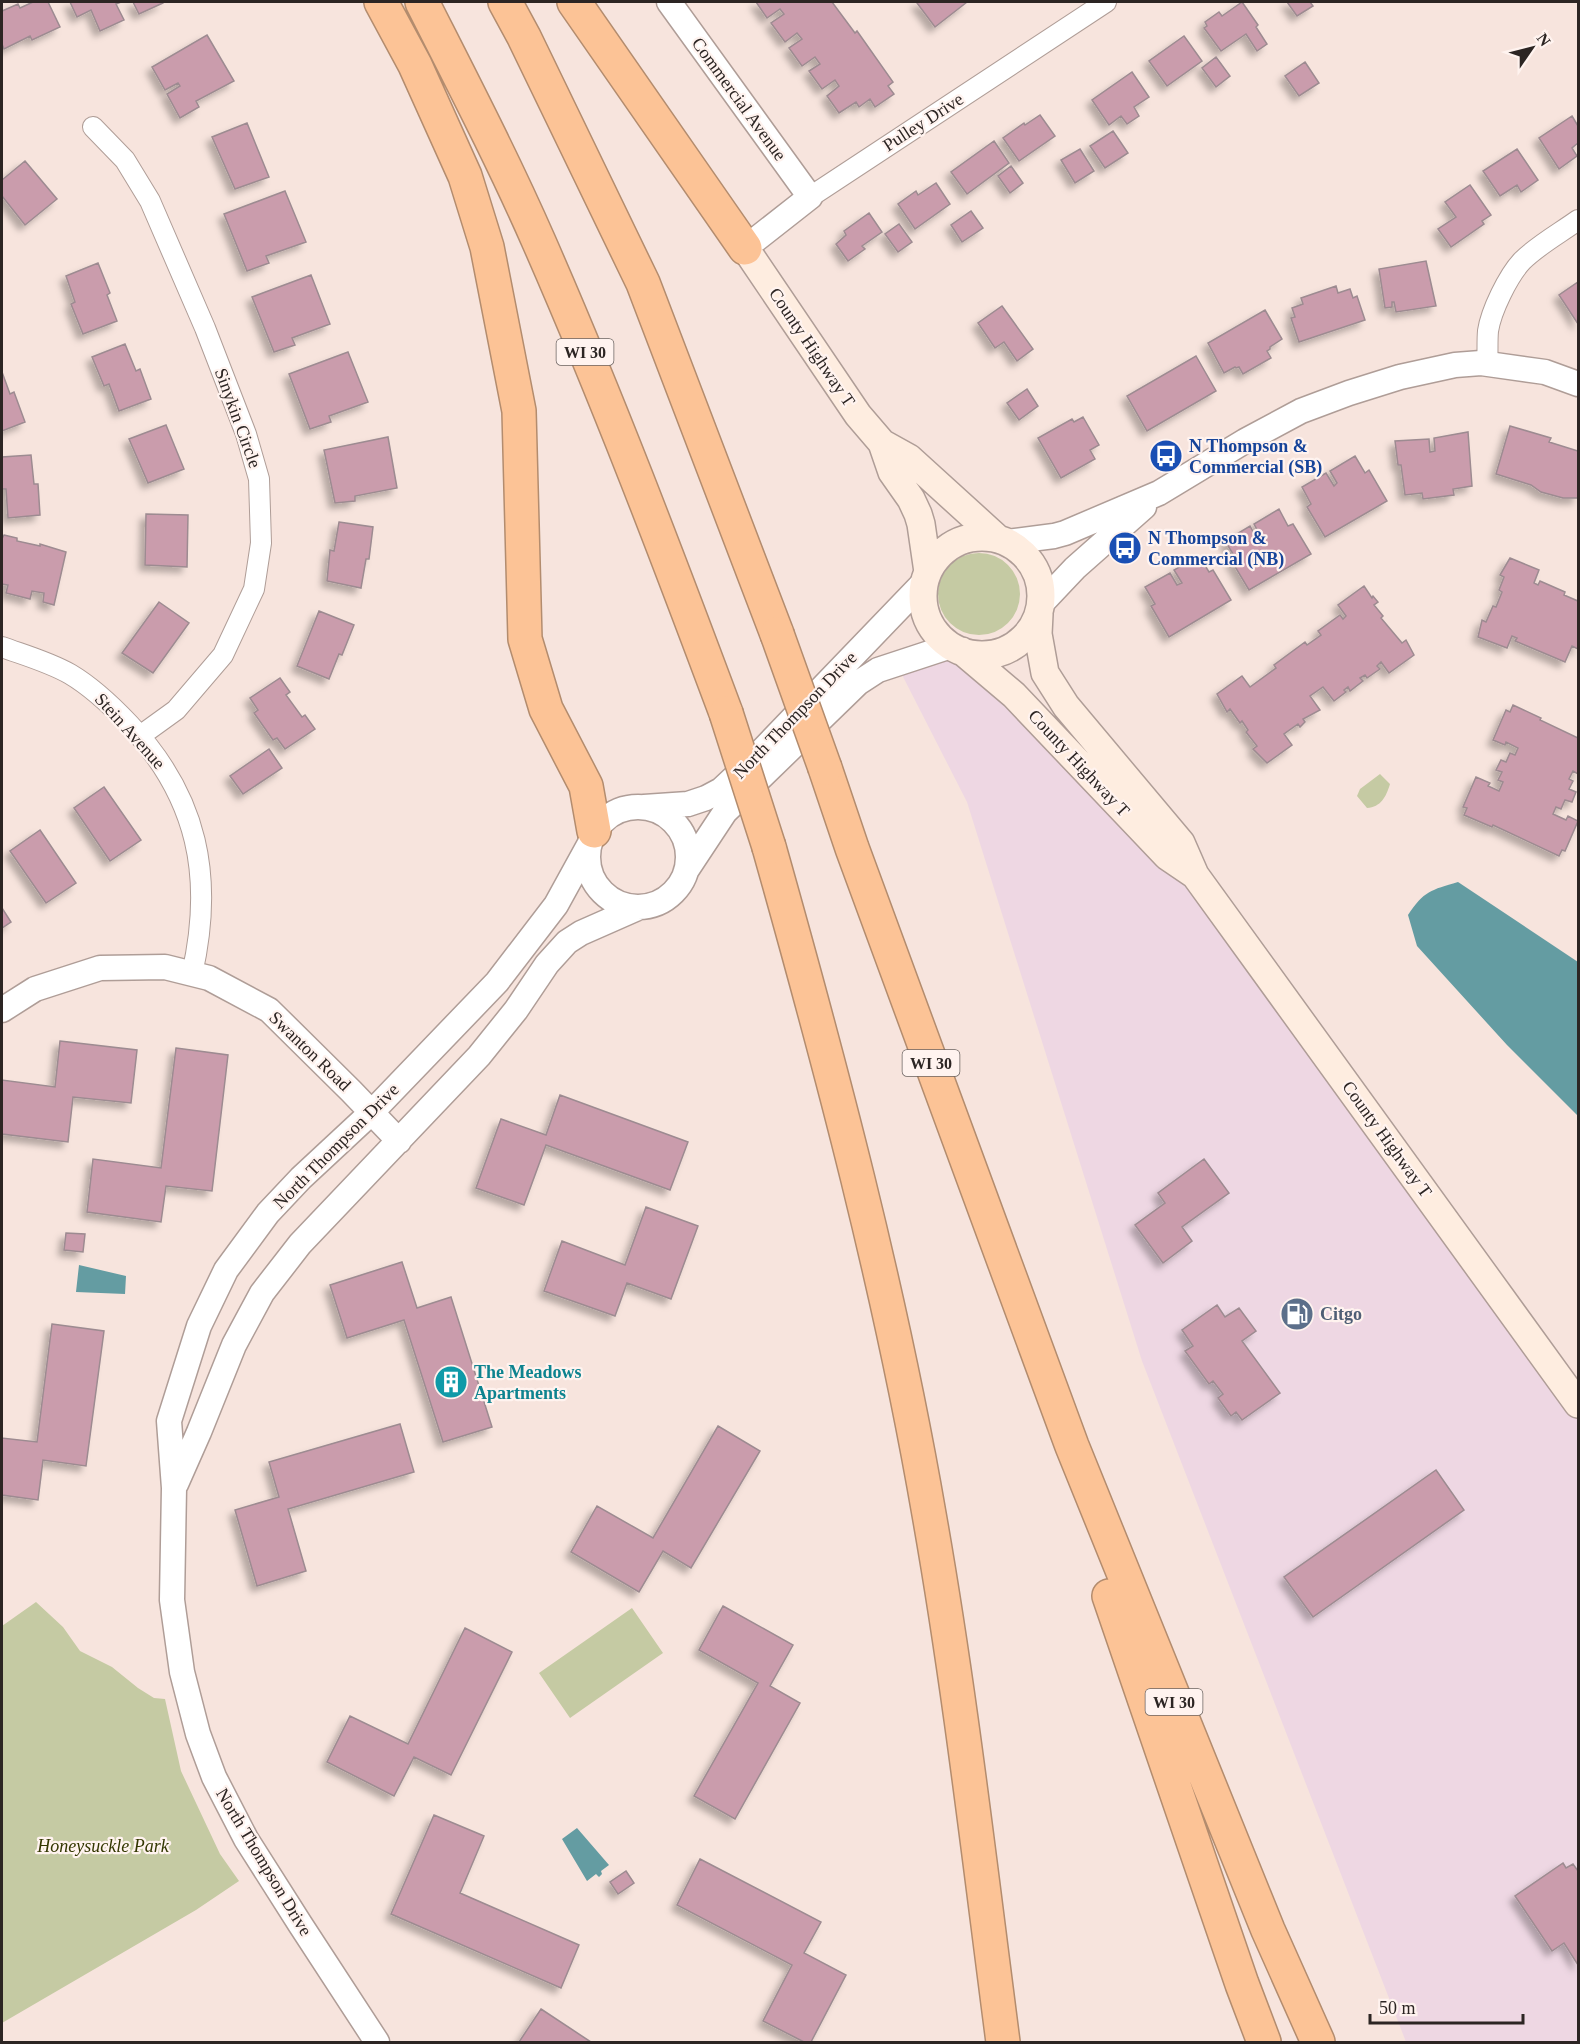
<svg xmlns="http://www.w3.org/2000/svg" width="1580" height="2044" font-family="'Times New Roman',serif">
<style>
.commercial{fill:#eed7e3}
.green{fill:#c5caa3}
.water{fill:#649ca2}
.building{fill:#ca9cac;stroke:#9d8b91;stroke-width:1.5;filter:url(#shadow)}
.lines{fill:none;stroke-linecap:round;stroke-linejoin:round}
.minor-casing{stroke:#af9d97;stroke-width:22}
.tertiary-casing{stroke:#af9d97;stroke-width:27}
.secondary-casing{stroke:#af9d97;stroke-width:30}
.motorway-casing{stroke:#b38c6e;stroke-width:36}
.minor{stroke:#fff;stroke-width:20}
.tertiary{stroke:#fff;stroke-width:24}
.secondary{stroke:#feede0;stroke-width:27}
.motorway{stroke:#fcc396;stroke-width:33}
.motorway-bridge-casing{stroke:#b38c6e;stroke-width:36;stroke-linecap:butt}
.motorway-bridge{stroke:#fcc396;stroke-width:33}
.labels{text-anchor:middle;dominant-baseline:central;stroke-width:4.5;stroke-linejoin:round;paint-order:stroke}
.shield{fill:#fff3ef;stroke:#6b6360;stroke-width:1.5}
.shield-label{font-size:16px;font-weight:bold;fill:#2c2523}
.street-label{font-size:18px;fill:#2c2523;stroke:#fff3ef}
.transit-label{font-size:18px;font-weight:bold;fill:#164399;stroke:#fff3ef;text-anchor:start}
.service-label{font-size:18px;font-weight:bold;fill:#4e5e75;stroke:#fff3ef;text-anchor:start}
.culture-label{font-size:18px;font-weight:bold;fill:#0d838f;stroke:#fff3ef;text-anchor:start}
.park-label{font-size:18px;font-style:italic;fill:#333701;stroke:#fff3ef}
</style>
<defs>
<filter id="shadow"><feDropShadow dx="-5.5" dy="5.5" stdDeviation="3" flood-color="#0004"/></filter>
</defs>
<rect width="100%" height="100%" fill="#f7e4dd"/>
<path class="commercial" d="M951 646 1167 856 1578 1404V2042H1406L1142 1361 967 802 896 663Z"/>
<path class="green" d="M938 594a41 41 0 1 1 82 0a41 41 0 1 1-82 0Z
M1380 774 1390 784C1386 797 1381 807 1367 808L1357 796 1360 789Z
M36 1602 63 1627 80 1651 112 1667 138 1688 154 1698 165 1699 181 1771 220 1854 239 1881 196 1910 2 2023V1626Z
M632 1608 663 1653 570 1718 539 1673Z"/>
<path class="water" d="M1458 882 1578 962V1116L1507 1045 1417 946 1408 915C1424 891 1431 890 1458 882Z
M79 1265 126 1276 125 1294 76 1292Z
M577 1828 609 1865 601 1871 602 1874 599 1877 596 1874 587 1881 562 1839Z"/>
<path class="building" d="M33 2H48L60 27 32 40 30 36 4 49 2 44V11L18 4 20 8Z
M70 2H121L116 4 124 20 100 31 91 10 77 17Z
M133 2H163V3L139 14Z
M756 2H832L855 33 857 31 893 82 888 86 894 94 875 107 870 99 859 107 856 102 839 113 827 96 839 86 835 80 822 89 809 71 820 64 815 57 802 66 789 48 802 39 797 33 785 42 771 23 784 14 780 9 767 18Z
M919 2H967L935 27 917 3Z
M1242 2 1258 25 1256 27 1267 44 1257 51 1246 34 1221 51 1204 28 1207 26 1205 22 1219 12 1222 16Z
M1287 2H1310L1313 6 1297 16Z
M207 35 234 81 196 101 199 107 180 118 167 94 180 86 178 83 165 90 152 67Z
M1184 36 1202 61 1167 86 1149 61Z
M1216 57 1230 76 1216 87 1202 68Z
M1305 62 1319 83 1299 96 1285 76Z
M1132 72 1149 97 1134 107 1139 116 1127 124 1121 116 1109 125 1092 100Z
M1040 115 1055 136 1019 161 1003 138 1024 123 1025 125Z
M1572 116 1578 126V143L1572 148 1577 156 1559 169 1539 138Z
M247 123 269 177 235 189 212 137Z
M1113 131 1128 153 1105 168 1090 146Z
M994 141 1009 163 967 194 951 172Z
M1080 149 1094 171 1075 183 1061 160Z
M1517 149 1538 180 1521 192 1517 185 1500 196 1483 171Z
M25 161 57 199 25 225 2 196V180Z
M1011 166 1023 183 1010 193 998 176Z
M936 183 950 204 915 229 898 204 916 191 918 195Z
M1470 185 1491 215 1482 221 1484 224 1451 247 1438 229 1456 217 1445 202Z
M285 191 306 242 266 256 269 263 247 271 224 214Z
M971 211 983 228 962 242 951 225Z
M869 213 882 232 862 246 865 249 848 261 836 244 846 235 844 231Z
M899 224 912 242 898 252 885 234Z
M1426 261 1436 306 1396 312 1394 302H1392V307L1385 308 1379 269Z
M98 263 110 293 107 295 117 321 83 334 71 304 75 302 66 276Z
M311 275 330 324 292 338 295 345 274 352 252 297Z
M1578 282V324L1559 295Z
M1336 286 1338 293 1350 289 1353 298 1357 296 1365 320 1299 342 1291 318 1295 317 1292 308 1303 304 1301 298Z
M1002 306 1033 349 1017 361 1004 342 995 348 978 323Z
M1265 310 1282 339 1270 347V349L1267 351 1271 358 1243 374 1239 367 1236 368 1235 367 1224 373 1208 343Z
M125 344 136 371 140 369 151 399 119 411 109 384 104 386 92 357Z
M348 352 368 402 329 416 331 422 310 429 289 374Z
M1196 356 1216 391 1147 431 1127 396Z
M2 372 10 394 14 392 25 422 2 431Z
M1027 389 1038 406 1019 420 1007 403Z
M1083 417 1099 445 1090 450 1095 459 1061 478 1038 438 1072 419 1074 422Z
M166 425 184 469 148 483 129 439Z
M1510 426 1551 438 1549 442 1578 451V498H1563L1541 492 1531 485 1496 474Z
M1468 432 1472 486 1453 489 1454 495 1423 499 1422 493 1405 495 1401 465H1398L1395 441 1429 439 1430 452 1435 451 1434 438Z
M388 437 397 488 355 496V501L335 503 324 450Z
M31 455 34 484H38L40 515 8 518 6 489H2V457Z
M1355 456 1365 473 1369 470 1387 501 1325 537 1307 507 1311 504 1302 487 1326 473 1334 486 1337 483 1330 471Z
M1279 509 1288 526 1293 524 1311 554 1249 590 1231 560 1235 557 1225 541 1250 526 1257 539 1261 537 1254 524Z
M146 514 188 515 187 567 145 565Z
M339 522 373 527 369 559H366L361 588 327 581 330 550 334 551Z
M4 535 17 538V541L40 546V544L66 552 54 605 43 602 44 593 32 591 30 599 6 593 8 585 2 584V537H3Z
M1199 556 1209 572 1213 570 1231 600 1169 637 1151 606 1155 604 1145 587 1170 573 1177 585 1182 583 1174 570Z
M1510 558 1539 570 1534 583 1538 585 1540 581 1565 592 1564 595 1578 601V599V649L1572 646 1565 662 1515 641 1517 638 1512 636 1507 648 1478 637 1482 620 1486 622 1493 606 1496 607 1502 592 1499 590 1504 577 1500 575Z
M1364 586 1372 598 1373 596 1378 602 1374 605 1383 616 1381 618 1402 643 1406 640 1414 655 1389 673 1381 662 1377 666 1380 669 1367 678 1365 675 1360 678 1363 681 1350 691 1348 687 1344 690 1346 692 1334 701 1323 687 1310 696 1320 710 1303 719 1305 722 1300 727 1298 724 1284 734 1292 745 1267 763 1253 749 1257 746 1246 732 1248 730 1242 721 1240 723 1230 709 1227 712 1217 694 1242 676 1250 687 1276 668 1274 665 1305 642 1307 645 1321 635 1318 631 1340 615 1343 619 1346 616 1338 605Z
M159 602 189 623 153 673 122 653Z
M319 611 354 625 342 655 339 654 329 679 297 666Z
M280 678 290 692 286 695 302 717 305 715 315 729 285 749 277 738 273 740 254 713 258 710 250 698Z
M1513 705 1541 718 1540 720 1578 738V774L1573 771 1569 779 1573 781 1569 789 1576 792 1572 802 1565 800 1561 809 1556 807 1553 814 1566 820 1568 816 1578 821 1565 851 1562 850 1559 856 1493 825 1492 827 1464 815 1467 808 1463 807 1476 777 1490 783 1488 786 1499 791 1503 782 1498 780 1502 772 1496 770 1501 760 1506 762 1510 753 1515 755 1518 748 1506 742 1505 745 1493 740 1506 710 1510 712Z
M269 749 282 768 243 794 230 776Z
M104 787 141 840 110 861 74 808Z
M40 830 76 883 46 903 10 851Z
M2 908 11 922 2 928Z
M60 1041 137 1050 131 1103 73 1097 68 1142 2 1134V1080L55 1087Z
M176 1048 228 1055 212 1191 166 1186 161 1222 87 1212 93 1159 161 1168Z
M560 1095 688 1142 670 1190 546 1145 524 1205 476 1188 501 1119 546 1135Z
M1204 1159 1229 1193 1182 1227 1192 1241 1163 1263 1135 1225 1165 1203 1158 1193Z
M646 1207 698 1226 671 1299 627 1283 615 1316 544 1291 562 1241 625 1265Z
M66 1233 85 1234 83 1252 64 1250Z
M402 1262 417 1308 451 1297 492 1427 443 1442 404 1320 347 1338 330 1285Z
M1217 1305 1225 1317 1239 1308 1256 1331 1242 1341 1280 1393 1242 1420 1236 1412 1231 1416 1218 1398 1223 1394 1213 1381 1209 1384 1185 1351 1193 1346 1182 1330Z
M52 1324 104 1331 86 1466 43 1460 38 1500 2 1495V1438L37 1442Z
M400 1424 414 1472 288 1509 306 1571 257 1586 235 1510 279 1497 269 1462Z
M718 1426 760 1451 691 1568 663 1551 639 1592 571 1552 597 1506 653 1538Z
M1436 1470 1464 1510 1313 1617 1284 1577Z
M723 1606 793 1645 770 1686 800 1703 735 1819 694 1796 758 1683 699 1650Z
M465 1628 512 1652 451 1775 414 1757 394 1796 327 1762 350 1716 408 1744Z
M434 1815 484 1836 460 1893 579 1945 561 1988 391 1914Z
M700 1859 821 1922 804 1953 846 1975 811 2042H804L763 2021 792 1965 677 1905Z
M1563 1863 1566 1868 1573 1864 1578 1871V1965L1564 1943 1552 1951 1515 1896Z
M626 1871 634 1883 618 1894 610 1882Z
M541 2009 591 2042H519Z"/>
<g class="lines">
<defs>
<path id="minor" d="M93 127 125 160 150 201 205 328 246 434 259 479 261 543 254 589 223 655 176 710 140 736
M810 197 1106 2
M1487 364C1488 353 1487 342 1488 331 1491 311 1508 276 1522 261 1538 245 1560 233 1578 220
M2 647C24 655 49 662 70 674 92 687 111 705 129 724 198 797 214 877 192 974"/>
<path id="tertiary" d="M669 2 810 197 745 248
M1007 542 1054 536 1065 533 1159 493 1245 441 1301 411 1349 393 1400 377 1455 365 1481 363 1545 372 1578 384
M1041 604 1075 568 1144 507
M644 807 688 804 706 798 721 790 752 761 925 581
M588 857a50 50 0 1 1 100 0a50 50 0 1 1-100 0Z
M686 871 725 812 858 683 878 670 951 646
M2 1010 35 989 100 968 165 967 209 978 269 1010 351 1091 399 1141
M176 1484 199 1432 234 1345 262 1293 300 1244 479 1056 516 1010 547 964 567 942 581 933 640 907
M377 2042 300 1924 246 1839 214 1777 198 1734 182 1672 172 1600 174 1488 169 1421 199 1326 226 1270 268 1213 301 1178 372 1112 497 982 556 905 589 845"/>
<path id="secondary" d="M745 248 858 415 882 443 892 472 911 499 918 514 921 524 928 572
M882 443 909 458 997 538
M923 596a59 59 0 1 1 118 0a59 59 0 1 1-118 0Z
M1039 614 1038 634 1045 673 1066 706 1181 843 1195 875 1578 1404
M962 651 1014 695 1167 856 1195 875"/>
<path id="motorway" d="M381 2 415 65 465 176 487 247 519 411 525 639 546 709 586 786 594 831
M422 2C462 81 503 160 539 242 607 397 667 555 726 713
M505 2 524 37 643 283 777 634
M574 2 745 248
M825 768 852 848 1072 1446 1268 1930 1318 2042
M769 847C831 1067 890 1288 929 1514 960 1689 980 1866 1003 2042
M1109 1596 1242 1984 1264 2042"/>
</defs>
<use href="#minor" class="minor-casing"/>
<use href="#tertiary" class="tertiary-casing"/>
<use href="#secondary" class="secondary-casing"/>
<use href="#motorway" class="motorway-casing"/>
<use href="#minor" class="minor"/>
<use href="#tertiary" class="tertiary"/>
<use href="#secondary" class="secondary"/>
<use href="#motorway" class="motorway"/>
<defs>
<path id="motorway-bridge" d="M777 634 825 768
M726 713 769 847"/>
</defs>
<use href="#motorway-bridge" class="motorway-bridge-casing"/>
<use href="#motorway-bridge" class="motorway-bridge"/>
</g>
<defs>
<symbol id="bus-disc" viewBox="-11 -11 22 22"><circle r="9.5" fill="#1a4fb4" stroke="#fff3ef"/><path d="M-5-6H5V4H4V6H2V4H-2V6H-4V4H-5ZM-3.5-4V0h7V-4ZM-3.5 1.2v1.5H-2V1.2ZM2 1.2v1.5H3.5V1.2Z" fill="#fff"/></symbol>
<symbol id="fuel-disc" viewBox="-11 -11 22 22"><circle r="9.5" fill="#5c6f8a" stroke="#fff3ef"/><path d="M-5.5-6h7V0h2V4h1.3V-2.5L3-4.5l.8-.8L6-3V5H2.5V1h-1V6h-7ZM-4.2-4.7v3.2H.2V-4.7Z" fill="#fff"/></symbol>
<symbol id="building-disc" viewBox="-11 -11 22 22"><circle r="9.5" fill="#0f9aa8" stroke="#fff3ef"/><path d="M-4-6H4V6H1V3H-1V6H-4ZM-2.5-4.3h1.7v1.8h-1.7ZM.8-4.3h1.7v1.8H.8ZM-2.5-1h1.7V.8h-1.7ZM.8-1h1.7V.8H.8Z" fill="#fff"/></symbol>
</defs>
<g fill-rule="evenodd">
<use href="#bus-disc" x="1147" y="437" width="38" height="38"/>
<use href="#bus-disc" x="1106" y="529" width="38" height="38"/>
<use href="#fuel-disc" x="1278" y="1295" width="38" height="38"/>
<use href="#building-disc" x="432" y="1363" width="38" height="38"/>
</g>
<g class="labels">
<g class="shield">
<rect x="556.5" y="339" width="57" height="26" rx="4.5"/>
<rect x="902.5" y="1050" width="57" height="26" rx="4.5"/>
<rect x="1145.5" y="1689" width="57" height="26" rx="4.5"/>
</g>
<g class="shield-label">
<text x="585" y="352">WI 30</text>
<text x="931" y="1063">WI 30</text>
<text x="1174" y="1702">WI 30</text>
</g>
<g class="street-label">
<text transform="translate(739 99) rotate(54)">Commercial Avenue</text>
<text transform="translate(923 122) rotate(-33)">Pulley Drive</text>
<text transform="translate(812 347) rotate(56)">County Highway T</text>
<text transform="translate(238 418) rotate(70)">Sinykin Circle</text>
<text transform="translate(795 715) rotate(-46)">North Thompson Drive</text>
<text transform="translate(130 731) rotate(48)">Stein Avenue</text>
<text transform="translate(1079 763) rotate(47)">County Highway T</text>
<text transform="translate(310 1051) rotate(44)">Swanton Road</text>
<text transform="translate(1387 1139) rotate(54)">County Highway T</text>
<text transform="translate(336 1146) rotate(-45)">North Thompson Drive</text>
<text transform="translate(264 1862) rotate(59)">North Thompson Drive</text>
</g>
<g class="transit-label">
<text x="1189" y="446">N Thompson &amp;<tspan x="1189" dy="21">Commercial (SB)</tspan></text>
<text x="1148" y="538">N Thompson &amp;<tspan x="1148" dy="21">Commercial (NB)</tspan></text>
</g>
<g class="service-label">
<text x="1320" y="1314">Citgo</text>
</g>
<g class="culture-label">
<text x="474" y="1372">The Meadows<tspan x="474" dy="21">Apartments</tspan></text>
</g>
<g class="park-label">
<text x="103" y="1846">Honeysuckle Park</text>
</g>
</g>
<rect width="1580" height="2044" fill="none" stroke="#2c2523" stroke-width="6"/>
<g transform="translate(1532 48) rotate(55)" stroke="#fff3ef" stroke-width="4.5" paint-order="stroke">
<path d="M0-4.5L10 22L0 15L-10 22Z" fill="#2c2523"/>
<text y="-9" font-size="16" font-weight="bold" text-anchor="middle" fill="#2c2523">N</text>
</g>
<path d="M1370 2014v9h153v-9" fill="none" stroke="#2c2523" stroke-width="3"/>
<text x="1379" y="2014" font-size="18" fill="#2c2523" stroke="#fff3ef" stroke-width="4.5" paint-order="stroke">50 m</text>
</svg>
